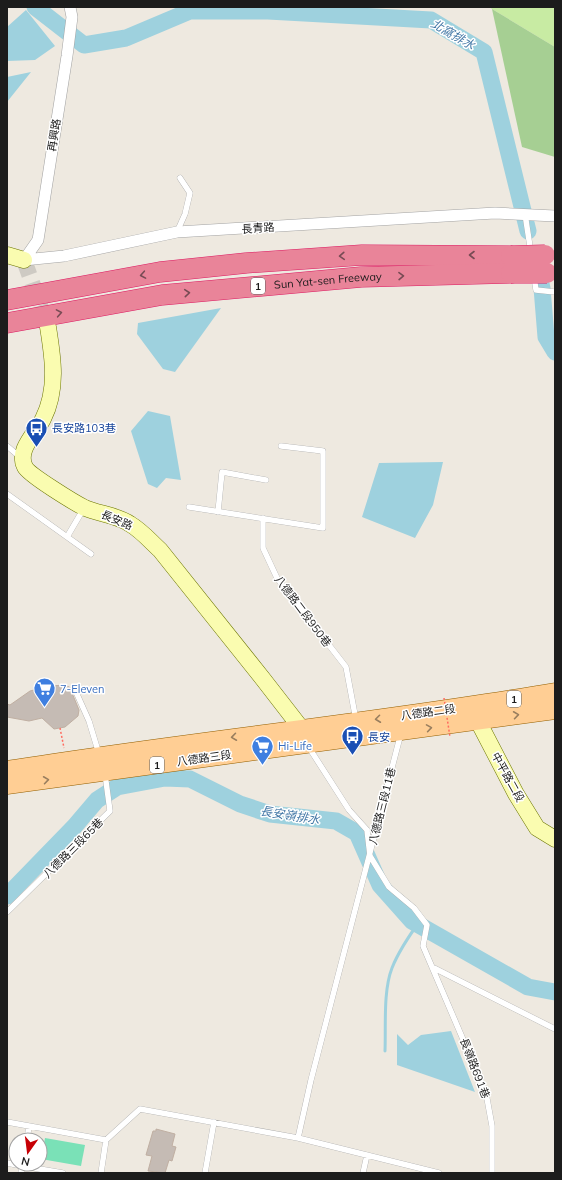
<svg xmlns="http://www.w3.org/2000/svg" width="562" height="1180" font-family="Mulish,'Noto Sans TC',sans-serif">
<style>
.grass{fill:#c8eba3}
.forest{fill:#a6cf93}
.pitch{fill:#7ae1b7}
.water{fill:#9ed1de}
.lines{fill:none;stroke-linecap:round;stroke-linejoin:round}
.stream{stroke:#9ed1de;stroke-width:3}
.river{stroke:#9ed1de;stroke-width:17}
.building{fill:#c5bbb4;stroke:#c0afa2}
.secondary-tunnel{stroke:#cecac3;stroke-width:16;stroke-dasharray:16 8;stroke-linecap:butt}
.lane-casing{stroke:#a3a3a3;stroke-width:6}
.street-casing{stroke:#a3a3a3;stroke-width:12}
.secondary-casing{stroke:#6b7500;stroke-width:17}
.primary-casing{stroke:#935f00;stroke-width:19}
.highway-casing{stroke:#dd1c63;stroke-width:21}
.path{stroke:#ff6c60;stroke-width:1.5;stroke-dasharray:2 2;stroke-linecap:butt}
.lane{stroke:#fff;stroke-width:5.5}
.street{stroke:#fff;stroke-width:11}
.secondary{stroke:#fafcb0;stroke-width:16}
.primary{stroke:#ffce94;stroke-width:18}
.highway{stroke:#e98499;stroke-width:20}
.highway-bridge-casing{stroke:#dd1c63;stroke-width:21;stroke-linecap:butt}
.path-bridge{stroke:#ff6c60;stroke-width:1.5;stroke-dasharray:2 2;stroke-linecap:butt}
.highway-bridge{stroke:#e98499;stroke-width:20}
.oneway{stroke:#784b54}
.oneway2{stroke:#997e5e}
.labels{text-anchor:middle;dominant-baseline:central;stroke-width:3;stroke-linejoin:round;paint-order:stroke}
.shield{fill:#fff;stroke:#606060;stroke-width:1}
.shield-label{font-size:10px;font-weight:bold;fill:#1c1c1c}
.street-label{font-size:11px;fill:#1c1c1c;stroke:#fff}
.transit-label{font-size:11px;fill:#164399;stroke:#fff;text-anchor:start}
.shop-label{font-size:11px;fill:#366cbe;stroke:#fff;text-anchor:start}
.water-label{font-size:12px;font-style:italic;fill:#4277a6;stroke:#fff}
</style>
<rect width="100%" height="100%" fill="#eee9e0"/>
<path class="grass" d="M489 7H555V47L492 9Z"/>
<path class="forest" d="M492 9 555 47V157L522 147Z"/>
<path class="pitch" d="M45 1138 85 1145 81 1166 41 1159Z"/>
<path class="water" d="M26 10 55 46 35 60 7 61V27Z
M31 72 7 102V77Z
M221 308 175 372 163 369 137 334 138 323Z
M148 411 170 416 181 480 166 478 157 488 148 484 131 431Z
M443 462 433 505 415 538 362 517 379 463Z
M451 1031 475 1092 397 1065V1034L408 1045 421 1035Z"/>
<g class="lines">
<path class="stream" d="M385 1051C386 1026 383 991 392 968 399 950 411 933 422 918"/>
<path class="river" d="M35 7 84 45 126 38 190 11H268L431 20 484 52 528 231
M535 260 542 288 546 337 555 352
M7 896 74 827 97 800 117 787 165 778 190 779 240 804 270 814 336 821 357 833 380 885 412 921 528 987 555 992"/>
</g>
<path class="building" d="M65 685 73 689 72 693 79 710 78 716 65 727 54 729 42 718 29 721 7 717V704L10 705 30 691 50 686Z
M156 1129 175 1134 172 1146 176 1147 172 1161 169 1160 165 1173 148 1171 152 1156 146 1155 153 1131H156Z"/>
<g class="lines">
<path class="secondary-tunnel" d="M24 260 48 327"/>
<defs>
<path id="lane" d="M525 214 531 253
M177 232 185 214 190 193 180 178
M534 277 536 290 555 292
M7 446 20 457
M7 494 91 554
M189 507 323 528V451L281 446
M218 512 222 472 266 480
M263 518V548L277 578 346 667 356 720
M67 537 84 508
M76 692 89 721 99 754
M308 746 349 810 367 830 370 856 389 887 414 908 427 925 423 946 486 1093 492 1126V1173
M7 912 110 811 105 774
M434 968 555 1029
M7 1122 106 1140 140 1109 298 1138 439 1173
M298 1138 311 1080 401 733
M27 1140 29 1126
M7 1163 22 1166 23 1164
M21 1173 22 1166 63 1173
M101 1173 106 1140
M205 1173 214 1122
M363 1173 367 1155"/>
<path id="street" d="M24 260 64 256 177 232 495 213 555 216
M24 260 38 240 67 56 72 17 70 7"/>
<path id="secondary" d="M7 255 24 260
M48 327C53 358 58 389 43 419 36 433 16 450 25 467 29 475 75 503 85 508 99 514 117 515 130 524 142 531 150 541 160 550L263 679 301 728 305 739
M474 709 478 721 516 794 537 828 555 839"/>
<path id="primary" d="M7 770C189 741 373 723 555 692
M7 785 555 710"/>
<g id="highway">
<path d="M7 300 160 272 246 263 362 255 511 256"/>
<path id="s1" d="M7 323 162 295 361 277 511 273"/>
</g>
</defs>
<use href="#lane" class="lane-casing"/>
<use href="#street" class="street-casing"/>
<use href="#secondary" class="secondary-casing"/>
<use href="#primary" class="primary-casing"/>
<use href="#highway" class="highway-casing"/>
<path class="path" d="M60 728 64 748"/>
<use href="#lane" class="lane"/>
<use href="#street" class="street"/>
<use href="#secondary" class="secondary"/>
<use href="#primary" class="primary"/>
<use href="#highway" class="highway"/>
<defs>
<path id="highway-bridge" d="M511 256 545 255
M511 273H547"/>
</defs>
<use href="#highway-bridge" class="highway-bridge-casing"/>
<path class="path-bridge" d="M444 698 450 737"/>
<use href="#highway-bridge" class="highway-bridge"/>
</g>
<defs><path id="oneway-chevron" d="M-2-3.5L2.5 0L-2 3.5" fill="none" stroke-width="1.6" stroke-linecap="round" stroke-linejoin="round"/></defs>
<g class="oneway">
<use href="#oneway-chevron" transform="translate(472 255) rotate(-180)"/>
<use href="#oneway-chevron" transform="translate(342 256) rotate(176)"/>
<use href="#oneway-chevron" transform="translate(143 275) rotate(170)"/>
<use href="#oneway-chevron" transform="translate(401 276) rotate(-1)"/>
<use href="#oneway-chevron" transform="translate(187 293) rotate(-5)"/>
<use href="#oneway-chevron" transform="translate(59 313) rotate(-10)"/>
</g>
<g class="oneway2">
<use href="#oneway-chevron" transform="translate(516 715) rotate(-8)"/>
<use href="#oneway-chevron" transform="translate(378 719) rotate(173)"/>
<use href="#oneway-chevron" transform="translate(429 728) rotate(-9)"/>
<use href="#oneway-chevron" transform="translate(234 737) rotate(172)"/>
<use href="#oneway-chevron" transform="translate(46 780) rotate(-8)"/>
</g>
<defs>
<symbol id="bus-pin" viewBox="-11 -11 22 30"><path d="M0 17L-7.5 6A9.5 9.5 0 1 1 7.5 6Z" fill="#1a4fb4" stroke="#fff"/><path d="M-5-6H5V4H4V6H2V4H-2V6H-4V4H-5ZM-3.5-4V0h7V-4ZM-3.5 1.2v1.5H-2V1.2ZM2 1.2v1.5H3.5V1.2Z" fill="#fff"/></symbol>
<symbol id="supermarket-pin" viewBox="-11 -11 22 30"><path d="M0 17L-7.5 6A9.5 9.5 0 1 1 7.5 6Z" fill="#3f7fe0" stroke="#fff"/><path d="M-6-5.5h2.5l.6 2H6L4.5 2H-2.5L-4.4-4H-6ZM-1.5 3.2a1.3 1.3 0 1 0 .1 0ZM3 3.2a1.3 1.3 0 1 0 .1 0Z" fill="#fff"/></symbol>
</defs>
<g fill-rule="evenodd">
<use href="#bus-pin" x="24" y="416" width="25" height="34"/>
<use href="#supermarket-pin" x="32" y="676" width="25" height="34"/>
<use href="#bus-pin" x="340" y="724" width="25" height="34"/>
<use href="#supermarket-pin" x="250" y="734" width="25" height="34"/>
</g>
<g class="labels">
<g class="shield">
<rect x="251" y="278" width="14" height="16" rx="3"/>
<rect x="507" y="691" width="14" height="16" rx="3"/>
<rect x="150" y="757" width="14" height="16" rx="3"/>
</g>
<g class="shield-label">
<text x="258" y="286">1</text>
<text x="514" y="699">1</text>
<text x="157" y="765">1</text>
</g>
<g class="street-label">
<text transform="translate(54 135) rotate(-81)">再興路</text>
<text transform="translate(258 228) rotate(-4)">長青路</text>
<text stroke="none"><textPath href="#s1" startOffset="324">Sun Yat-sen Freeway</textPath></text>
<text transform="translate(117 520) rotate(23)">長安路</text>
<text transform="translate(303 611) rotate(53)">八德路二段950巷</text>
<text transform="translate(428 712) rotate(-8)">八德路二段</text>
<text transform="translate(204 758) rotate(-8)">八德路三段</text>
<text transform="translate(508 777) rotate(61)">中平路二段</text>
<text transform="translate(382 806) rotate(-76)">八德路三段11巷</text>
<text transform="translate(73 848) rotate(-45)">八德路三段65巷</text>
<text transform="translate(475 1068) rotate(69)">長嶺路691巷</text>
</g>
<g class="transit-label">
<text x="52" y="428">長安路103巷</text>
<text x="368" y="737">長安</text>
</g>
<g class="shop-label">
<text x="60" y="689">7-Eleven</text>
<text x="278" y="746">Hi-Life</text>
</g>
<g class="water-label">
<text transform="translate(453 34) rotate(30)">北窩排水</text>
<text transform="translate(290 815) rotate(9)">長安嶺排水</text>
</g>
</g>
<rect width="562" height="1180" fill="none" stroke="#1c1c1c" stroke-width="16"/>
<g transform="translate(28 1152) rotate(194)"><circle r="19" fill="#ffffff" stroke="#a4a4a4"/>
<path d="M0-3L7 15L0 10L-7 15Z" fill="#c70005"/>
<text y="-6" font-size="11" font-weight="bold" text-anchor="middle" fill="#1c1c1c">N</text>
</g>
</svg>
